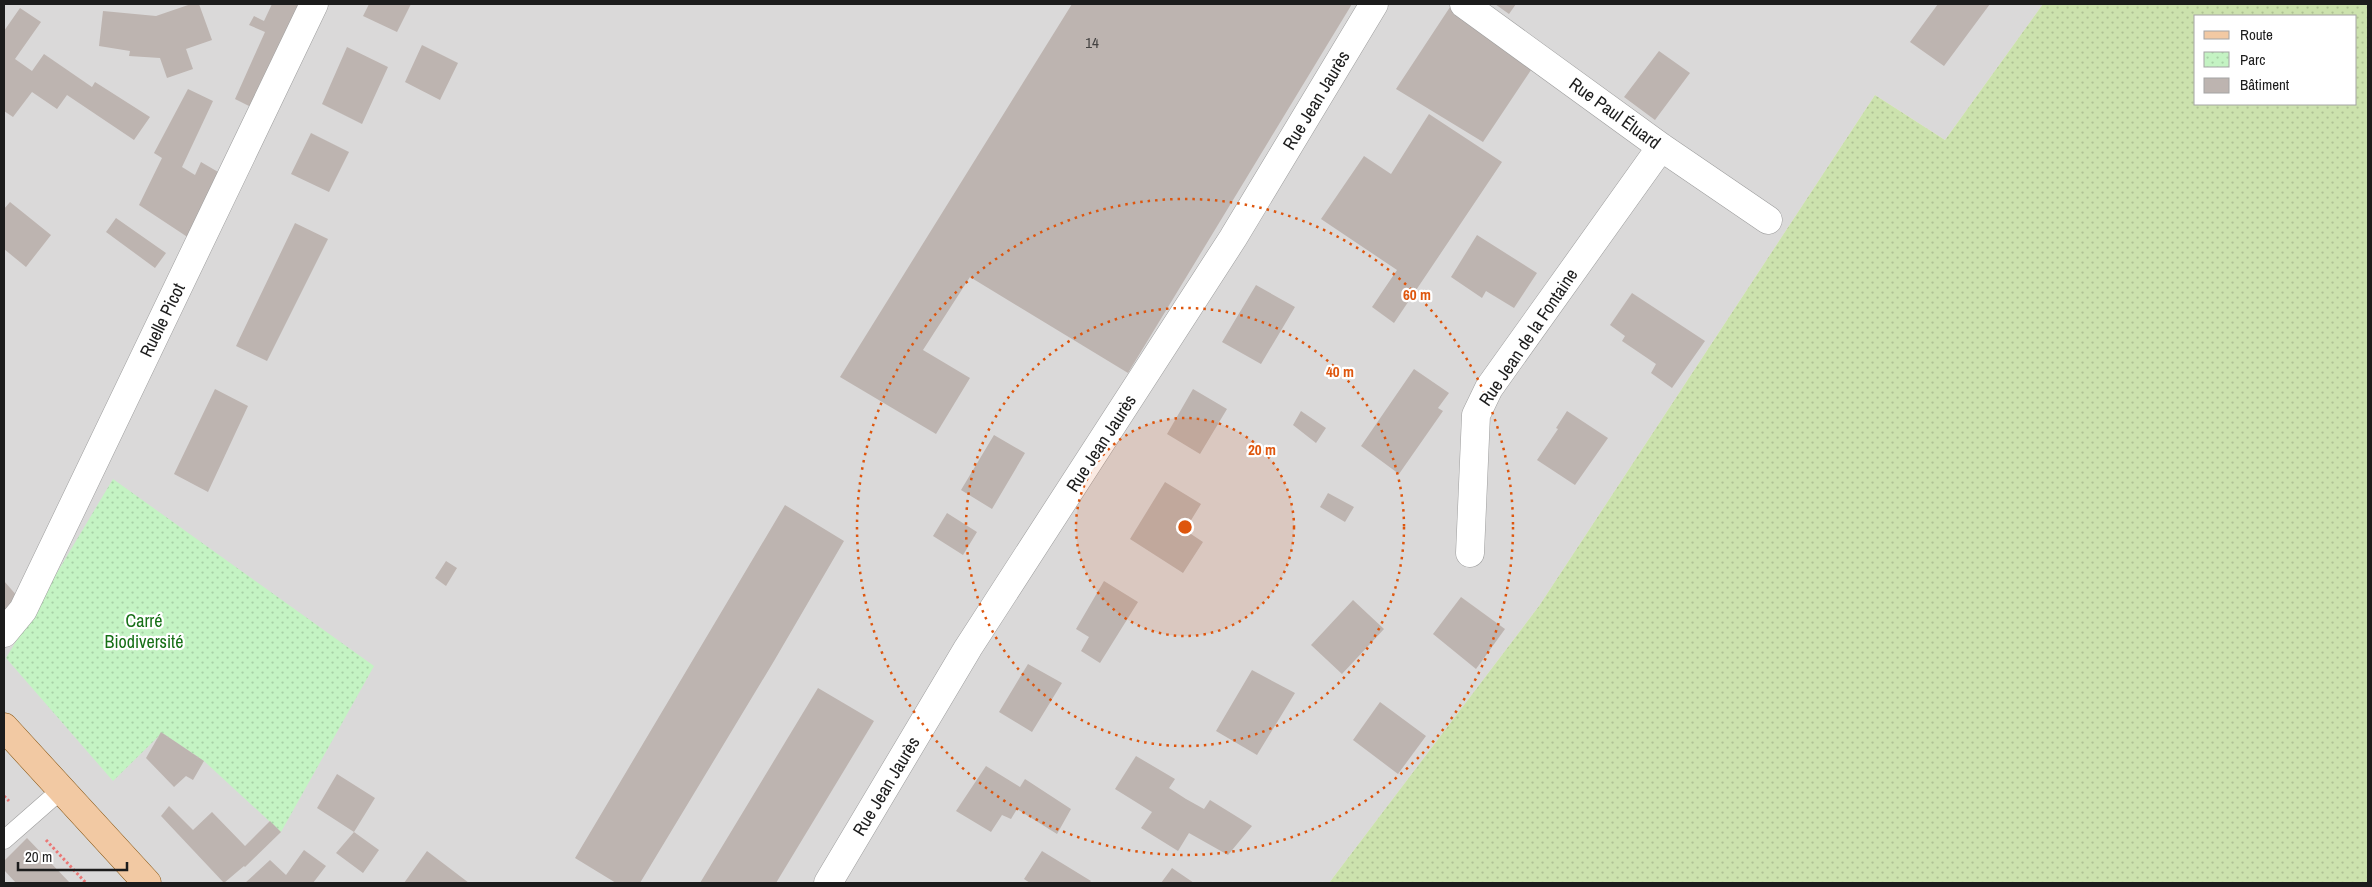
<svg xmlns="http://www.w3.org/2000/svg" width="2372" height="887" font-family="'Archivo Narrow',sans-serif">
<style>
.residential{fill:#dad9d9}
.grass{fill:url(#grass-dots);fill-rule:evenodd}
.park{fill:url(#park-dots)}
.building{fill:#bdb4b0}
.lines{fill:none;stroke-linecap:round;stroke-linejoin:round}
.service-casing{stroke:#9d9d9d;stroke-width:19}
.minor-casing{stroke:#9d9d9d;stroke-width:29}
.primary-casing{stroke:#86540f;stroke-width:29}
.path{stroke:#eb7775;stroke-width:3;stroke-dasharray:2.5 2.5;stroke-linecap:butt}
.service{stroke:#fff;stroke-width:18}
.minor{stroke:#fff;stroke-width:28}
.primary{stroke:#f2c9a3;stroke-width:28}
.ring{fill:none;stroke:#de560d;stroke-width:2.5;stroke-dasharray:2.5 5}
.labels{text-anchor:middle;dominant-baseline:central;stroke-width:4.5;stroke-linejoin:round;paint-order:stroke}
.number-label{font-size:15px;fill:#444241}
.street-label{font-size:18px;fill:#1c1c1c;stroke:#fff}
.park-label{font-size:18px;fill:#166f16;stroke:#fff}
.centre{fill:#de560d;stroke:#fff;stroke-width:2.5}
.ring-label{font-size:15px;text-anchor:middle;font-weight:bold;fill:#de560d;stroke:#fff;stroke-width:4.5;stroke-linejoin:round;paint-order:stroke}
</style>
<defs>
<pattern id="grass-dots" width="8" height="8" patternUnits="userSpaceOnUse" patternTransform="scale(1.25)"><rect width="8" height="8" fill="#cce2ad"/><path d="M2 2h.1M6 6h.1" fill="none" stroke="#afc194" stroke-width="1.8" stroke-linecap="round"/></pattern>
<pattern id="park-dots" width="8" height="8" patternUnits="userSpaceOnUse" patternTransform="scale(1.25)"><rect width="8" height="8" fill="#c4f3c3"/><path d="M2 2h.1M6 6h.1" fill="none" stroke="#a8d0a7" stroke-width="1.8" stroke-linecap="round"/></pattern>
</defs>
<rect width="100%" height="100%" fill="#ede9e3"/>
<path class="residential" d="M4 4H2043L1945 140 1875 95 1539 606 1329 883H4Z"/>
<path class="grass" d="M2043 4H2368V883H1329L1539 606 1875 95 1945 140ZM2196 16H2356V104H2196Z"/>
<path class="park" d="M113 479 374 666 281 832 204 761 162 733 113 781 6 658Z"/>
<path class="building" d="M191 4H199L212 40 186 49 193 69 167 78 160 58 129 56 130 51 99 46 103 11 156 16Z
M272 4H307L257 110 235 99 265 32 249 25 254 16 264 21Z
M369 4H411L397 32 363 16Z
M1072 4H1352L1128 373 970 277 923 350 970 378 936 434 840 377Z
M1452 4 1537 61 1483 142 1396 89Z
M1495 4H1516L1509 14Z
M1938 4H1990L1944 66 1910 42Z
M20 8 41 22 15 59 32 71 44 54 92 87 95 82 150 117 134 140 67 95 57 109 32 92 13 117 4 111V31Z
M422 45 458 63 440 100 405 82Z
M347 47 388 67 362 124 322 104Z
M1659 51 1690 73 1655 120 1624 97Z
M188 89 213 101 182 167 195 175 201 162 225 176 192 240 139 205 162 158 154 153Z
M1429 114 1502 162 1394 323 1372 307 1397 270 1321 219 1364 156 1391 174Z
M311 133 349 152 329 192 291 174Z
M10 202 51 235 26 267 4 249V209Z
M116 218 166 253 155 268 106 232Z
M295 223 328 239 267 361 236 346Z
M1477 235 1537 273 1514 308 1486 291 1482 298 1451 277Z
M1256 285 1295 307 1261 364 1222 342Z
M1632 293 1705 341 1672 388 1651 373 1656 364 1622 341 1625 336 1610 325Z
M1414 369 1449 393 1438 408 1443 411 1399 474 1361 446Z
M215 389 248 406 208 492 174 474Z
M1193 389 1227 409 1200 454 1167 434Z
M1301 411 1326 428 1316 443 1293 425Z
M1567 411 1608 438 1575 485 1537 460 1558 429 1556 428Z
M994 435 1025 453 992 509 961 490Z
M1165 482 1201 504 1185 530 1203 542 1183 573 1130 539Z
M1328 493 1354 507 1345 522 1320 507Z
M785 505 844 541 774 661 640 883H616L575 858Z
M947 513 977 532 963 555 933 536Z
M446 561 457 568 446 586 435 578Z
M4 581 18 597 4 613Z
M1104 581 1138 602 1100 663 1081 651 1089 637 1076 629Z
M1461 597 1505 629 1476 669 1433 634Z
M1353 600 1384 629 1342 674 1311 645Z
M1028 664 1062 683 1032 732 999 712Z
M1252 670 1295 693 1257 755 1216 731Z
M818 688 874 721 776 883H700Z
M1380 702 1426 736 1398 774 1353 740Z
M161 732 204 761 193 780 186 776 174 787 146 758Z
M1136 756 1175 779 1169 788 1186 799 1204 809 1210 800 1252 826 1228 855 1189 833 1178 851 1141 828 1152 812 1115 789Z
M986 766 1020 787 1025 779 1071 809 1057 834 1017 809 1011 819 1002 815 991 832 956 811Z
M337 774 375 798 354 832 317 808Z
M169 806 193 830 212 812 245 846 270 821 281 832 245 867 244 866 224 883 161 816Z
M354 832 379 850 363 873 336 853Z
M27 838 70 883H16L4 870V861Z
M304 850 326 866 313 883H245L270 860 286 875Z
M427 851 469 883H404Z
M1042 851 1091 881 1089 883H1030L1024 879Z
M1172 868 1194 883H1161Z"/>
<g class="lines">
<defs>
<path id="service" d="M4 840 61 790"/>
<path id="minor" d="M1464 4 1661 147 1768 220
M1470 553 1476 415 1489 388 1661 147
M4 633 23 610 314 4
M828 883 968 648 1233 238 1374 4"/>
<path id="primary" d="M4 727 147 883"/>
</defs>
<use href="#service" class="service-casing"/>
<use href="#minor" class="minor-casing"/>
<use href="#primary" class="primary-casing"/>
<path class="path" d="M4 796 9 801
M46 840 86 883"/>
<use href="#service" class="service"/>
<use href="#minor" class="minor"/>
<use href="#primary" class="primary"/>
</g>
<circle cx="1185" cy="527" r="109" fill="#de560d" fill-opacity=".12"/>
<g class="ring">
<circle cx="1185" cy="527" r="109"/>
<circle cx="1185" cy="527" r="219"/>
<circle cx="1185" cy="527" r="328"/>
</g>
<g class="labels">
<g class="number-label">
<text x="1092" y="42">14</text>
</g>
<g class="street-label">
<text transform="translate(1316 100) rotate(-59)">Rue Jean Jaurès</text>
<text transform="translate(1615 113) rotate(36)">Rue Paul Éluard</text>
<text transform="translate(162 320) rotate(-64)">Ruelle Picot</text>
<text transform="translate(1528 337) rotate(-56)">Rue Jean de la Fontaine</text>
<text transform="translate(1101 443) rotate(-57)">Rue Jean Jaurès</text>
<text transform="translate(886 786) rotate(-59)">Rue Jean Jaurès</text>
</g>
<g class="park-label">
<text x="144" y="620">Carré<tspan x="144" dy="21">Biodiversité</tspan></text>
</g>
</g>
<circle cx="1185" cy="527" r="8" class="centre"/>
<g class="ring-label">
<text x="1417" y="300">60 m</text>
<text x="1340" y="377">40 m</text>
<text x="1262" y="455">20 m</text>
</g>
<rect width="2372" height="887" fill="none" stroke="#1c1c1c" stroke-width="10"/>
<rect x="2194" y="15" width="162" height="90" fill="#ffffff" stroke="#a4a4a4"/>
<rect x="2204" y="31" width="25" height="8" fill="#f2c9a3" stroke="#a4a4a4"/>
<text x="2240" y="40" font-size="15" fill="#1c1c1c">Route</text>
<rect x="2204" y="52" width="25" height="15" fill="url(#park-dots)" stroke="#a4a4a4"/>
<text x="2240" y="65" font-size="15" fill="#1c1c1c">Parc</text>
<rect x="2204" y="78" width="25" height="15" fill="#bdb4b0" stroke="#a4a4a4"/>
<text x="2240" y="90" font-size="15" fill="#1c1c1c">Bâtiment</text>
<path d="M18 862v8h109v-8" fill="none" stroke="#1c1c1c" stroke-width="2.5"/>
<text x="25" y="862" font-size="15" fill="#1c1c1c" stroke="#ffffff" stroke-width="4" paint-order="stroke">20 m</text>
</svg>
